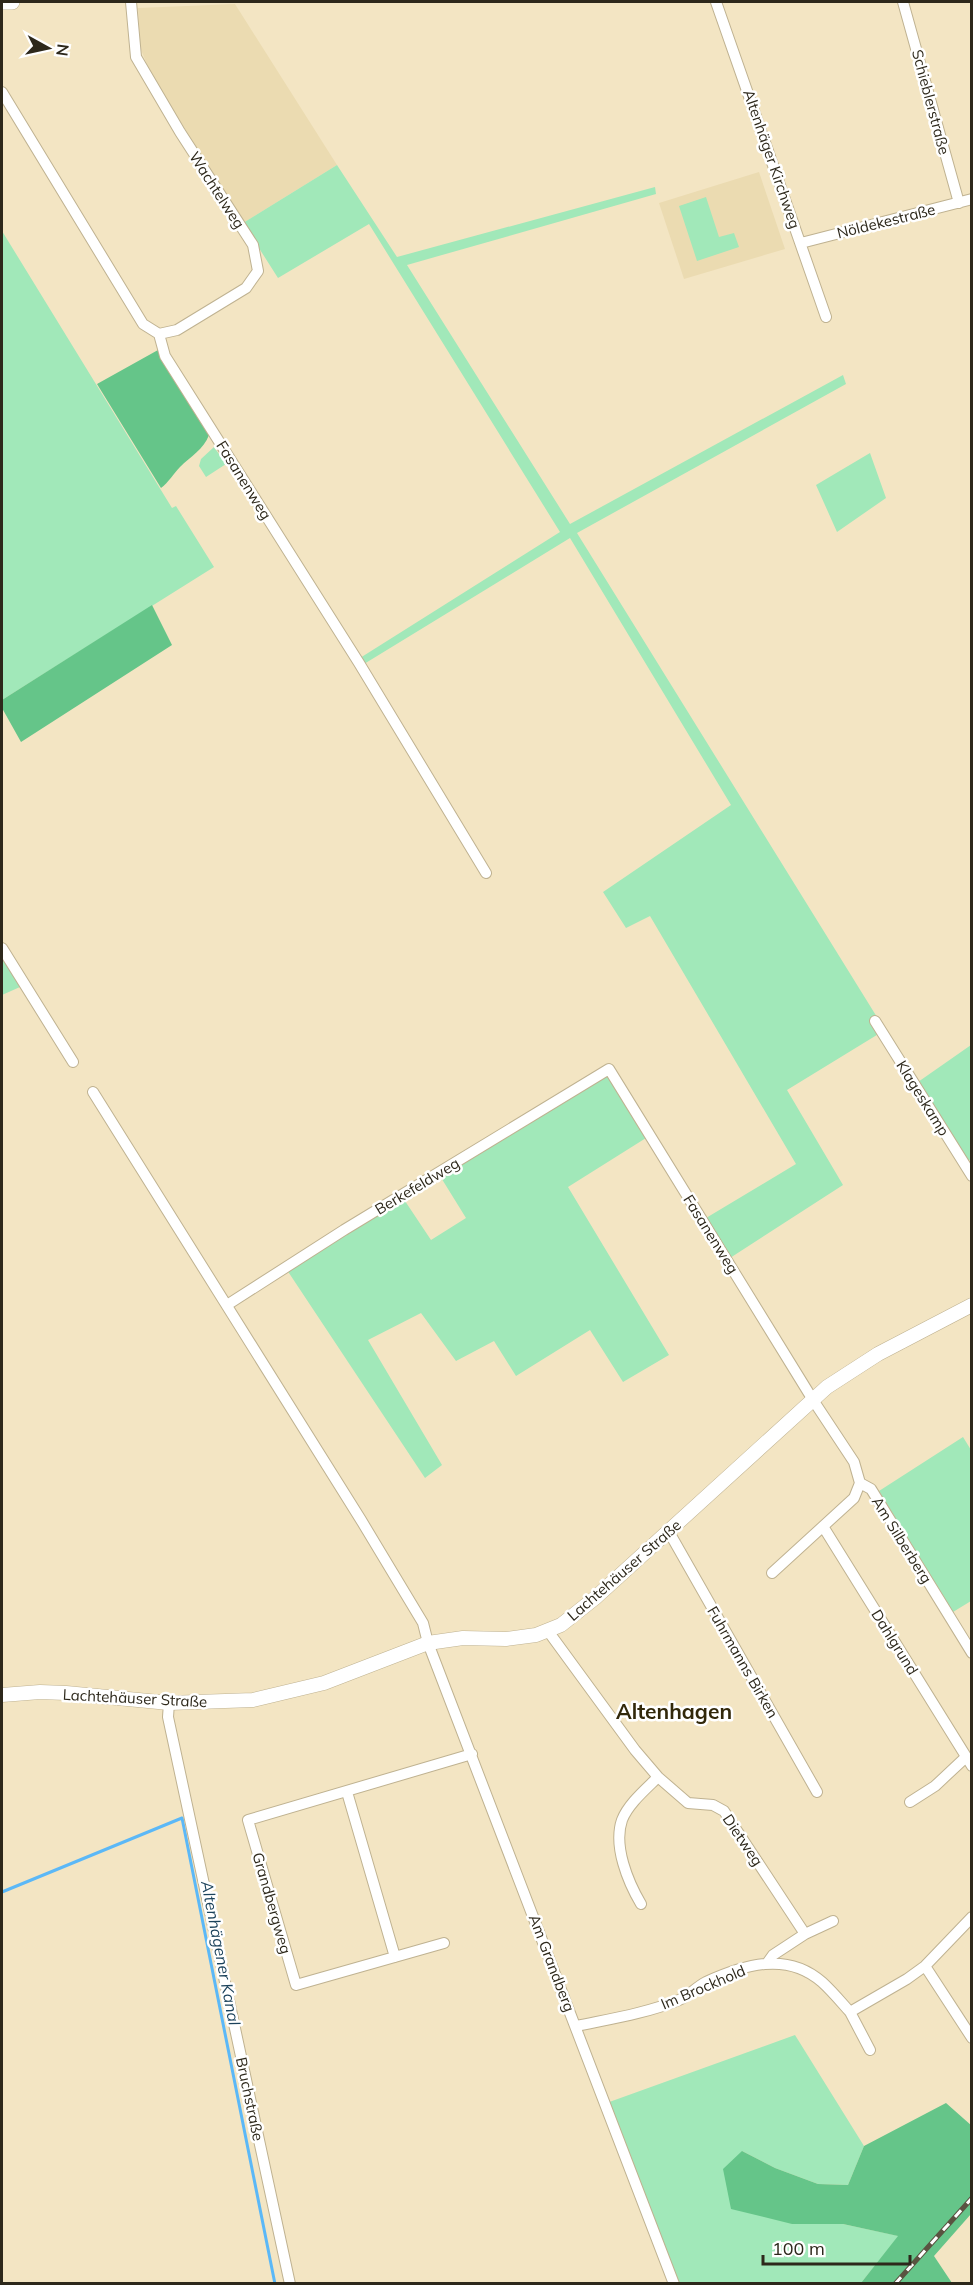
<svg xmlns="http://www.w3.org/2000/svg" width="973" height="2285" font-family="Mulish,sans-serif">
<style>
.built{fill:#ebdbb1}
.green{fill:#a1e8b9}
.forest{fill:#65c589}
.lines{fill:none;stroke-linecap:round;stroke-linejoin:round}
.stream{stroke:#5bb8f7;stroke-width:3}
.minor-casing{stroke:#bfb291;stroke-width:12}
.tertiary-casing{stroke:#bfb291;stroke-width:15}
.secondary-casing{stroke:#bfb291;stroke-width:16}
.minor{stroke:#fff;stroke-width:10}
.tertiary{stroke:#fff;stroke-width:14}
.secondary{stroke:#fff;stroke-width:15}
.rail-casing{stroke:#5a5341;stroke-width:5}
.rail{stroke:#fff;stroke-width:3;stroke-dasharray:9;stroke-linecap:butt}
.labels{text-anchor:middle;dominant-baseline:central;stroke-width:5;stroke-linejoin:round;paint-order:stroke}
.street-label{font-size:15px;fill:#2d281b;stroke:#fff}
.water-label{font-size:16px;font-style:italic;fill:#1b425b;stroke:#fff}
.district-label{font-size:21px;font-weight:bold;fill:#32280a;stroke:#fff}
</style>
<rect width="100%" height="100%" fill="#f3e5c3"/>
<path class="built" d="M235 4 337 165 243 223 150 72 140 47 138 8Z
M759 172 785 249 684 279 659 203Z"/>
<path class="green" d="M337 165 397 257 655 187 656 194 407 265 570 524 843 375 846 384 577 533 885 1030 787 1090 843 1185 730 1258 706 1218 796 1164 650 916 626 928 603 892 731 805 570 538 364 664 360 658 560 532 369 224 278 278 243 223Z
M706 197 719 237 734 233 739 247 697 261 679 206Z
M2 231 172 508 176 506 214 567 2 700Z
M214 447 226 464 206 477 199 466 201 459Z
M870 453 886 498 837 532 816 485Z
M2 956 20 987 2 995Z
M971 1045 972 1158 967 1162 918 1082Z
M608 1075 646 1138 568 1187 669 1355 623 1382 590 1330 516 1376 494 1341 456 1361 421 1313 368 1340 442 1465 425 1478 287 1270 403 1198 431 1240 466 1218 440 1176Z
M963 1437 971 1450V1601L953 1612 879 1491Z
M795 2035 864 2146 848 2185 818 2184 775 2168 742 2151 792 2224H843L899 2236 861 2283H679L601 2105Z"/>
<path class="forest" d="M158 350 209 435C204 449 190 457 180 467 173 474 169 482 161 488L97 384Z
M152 605 172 645 21 742 2 708V700Z
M946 2103 972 2126 971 2214 934 2256 952 2283H861L898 2236 843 2224H792L731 2209 723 2169 742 2151 775 2168 818 2184 848 2185 864 2146Z"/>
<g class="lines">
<path class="stream" d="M2 1892 182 1818 275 2284"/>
<defs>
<path id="minor" d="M131 2 136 57 180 132 253 245 258 271 246 288 177 330 159 334
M716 2 826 317
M903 2 959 203
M2 92 143 324 159 334 165 356 359 663 486 873
M801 243 972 199
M2 948 73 1062
M875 1021 972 1176
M93 1092 361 1520 423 1623 428 1643 674 2284
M227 1305 344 1230 609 1069 813 1400 854 1462 860 1483 871 1489 972 1653
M824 1528 972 1766
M669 1532 817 1792
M772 1573 854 1498 860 1483
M548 1631 635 1750 658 1777 688 1803 713 1805 724 1811 805 1934 773 1955 768 1962
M169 1703 168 1717 290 2284
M347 1792 395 1957
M910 1802 935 1786 966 1757
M641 1904C628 1882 613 1846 622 1820 628 1804 646 1789 658 1777
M805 1934 833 1921
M444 1943 296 1985 248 1820 472 1754
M925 1966 972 2038
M850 2012 870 2050
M577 2026C610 2019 647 2013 679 2000 689 1996 696 1987 706 1982 743 1965 787 1951 822 1982 832 1991 841 2002 850 2012L907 1979 925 1966 972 1917"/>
<path id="tertiary" d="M2 1695 40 1692 66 1693 169 1703 253 1700 324 1683 428 1643 463 1638 506 1639 536 1635 561 1625 595 1598 827 1387 878 1354 972 1305"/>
<path id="secondary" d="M2 2H12"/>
</defs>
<use href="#minor" class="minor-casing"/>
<use href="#tertiary" class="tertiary-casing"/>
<use href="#secondary" class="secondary-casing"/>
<use href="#minor" class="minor"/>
<use href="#tertiary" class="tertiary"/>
<use href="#secondary" class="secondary"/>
<defs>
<path id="rail" d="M895 2284 972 2198"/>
</defs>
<use href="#rail" class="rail-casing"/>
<use href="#rail" class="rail"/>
</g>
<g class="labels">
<g class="street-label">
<text transform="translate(931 102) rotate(75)">Schieblerstraße</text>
<text transform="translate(772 159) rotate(71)">Altenhäger Kirchweg</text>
<text transform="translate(217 190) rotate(57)">Wachtelweg</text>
<text transform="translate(886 221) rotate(-14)">Nöldekestraße</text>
<text transform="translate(244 480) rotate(58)">Fasanenweg</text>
<text transform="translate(923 1098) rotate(58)">Klageskamp</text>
<text transform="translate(417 1186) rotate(-31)">Berkefeldweg</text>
<text transform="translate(711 1234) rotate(58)">Fasanenweg</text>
<text transform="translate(902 1540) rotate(58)">Am Silberberg</text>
<text transform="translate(624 1570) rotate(-41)">Lachtehäuser Straße</text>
<text transform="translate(895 1642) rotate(58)">Dahlgrund</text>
<text transform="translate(743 1662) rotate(60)">Fuhrmanns Birken</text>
<text transform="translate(135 1698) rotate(3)">Lachtehäuser Straße</text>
<text transform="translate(743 1840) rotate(56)">Dietweg</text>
<text transform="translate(272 1903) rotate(74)">Grandbergweg</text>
<text transform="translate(552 1963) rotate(69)">Am Grandberg</text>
<text transform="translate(703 1987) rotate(-23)">Im Brockhold</text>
<text transform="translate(250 2099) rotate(78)">Bruchstraße</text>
</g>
<g class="water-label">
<text transform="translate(221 1953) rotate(79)">Altenhägener Kanal</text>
</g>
<g class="district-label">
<text x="674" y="1711">Altenhagen</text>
</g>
</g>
<rect width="973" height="2285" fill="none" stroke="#2d281b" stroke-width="6"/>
<g transform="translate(48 48) rotate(98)" stroke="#ffffff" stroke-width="4.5" paint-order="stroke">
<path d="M0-4.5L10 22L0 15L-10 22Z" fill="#2d281b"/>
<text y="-9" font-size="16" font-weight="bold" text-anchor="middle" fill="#2d281b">N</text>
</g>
<path d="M763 2255v9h147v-9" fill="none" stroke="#2d281b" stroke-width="3"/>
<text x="772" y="2255" font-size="18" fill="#2d281b" stroke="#ffffff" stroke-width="4.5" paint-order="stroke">100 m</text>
</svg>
